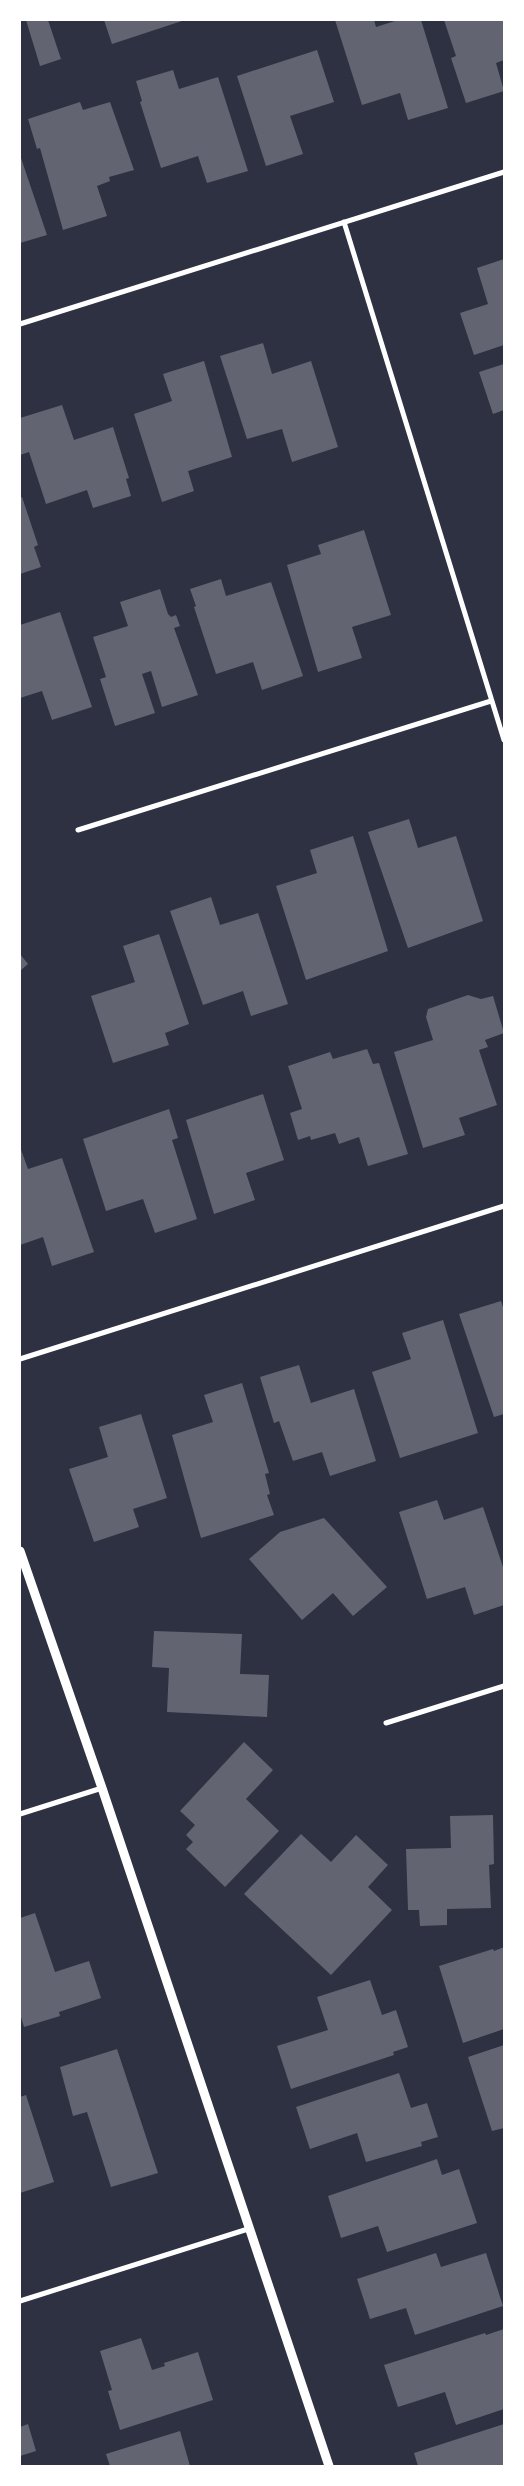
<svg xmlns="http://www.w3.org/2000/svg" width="524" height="2486" font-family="'Fira Sans Condensed',sans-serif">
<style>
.building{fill:#626471}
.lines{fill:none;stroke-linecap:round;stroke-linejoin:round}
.minor{stroke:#fff;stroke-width:5}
.tertiary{stroke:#fff;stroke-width:9}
</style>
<rect width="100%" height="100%" fill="#2d3142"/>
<path class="building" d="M26 20H48L61 59 40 66Z
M104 20H185L112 44Z
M335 20H374L376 27 398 20H421L448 108 408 120 400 93 362 105Z
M444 20H504V60L496 63 504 91 466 103 451 58 456 56Z
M317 50 334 102 290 116 303 154 266 166 237 76Z
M173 70 179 89 218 77 248 171 207 183 198 156 161 168 140 102 142 101 136 81Z
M80 102 83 110 110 102 134 170 109 177 110 181 97 186 107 216 63 230 40 148 37 149 28 119Z
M20 155 47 235 20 243Z
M504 259V345L474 355 460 313 488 304 477 268Z
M263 343 272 374 311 361 338 447 292 462 282 429 247 439 220 356Z
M204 361 232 457 188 471 194 491 162 502 134 414 172 401 163 374Z
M504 364V410L493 414 479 372Z
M62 405 74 440 113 427 129 478 126 479 131 496 93 508 87 490 46 504 29 452 20 455V418Z
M22 497 38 545 34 547 41 567 20 574V498Z
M364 530 391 615 352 627 362 658 318 672 287 565 321 554 318 545Z
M221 579 226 596 271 582 303 676 262 690 253 662 216 674 194 607 196 606 190 589Z
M160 589 168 614 171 617 176 615 180 626 174 628 198 695 162 707 151 671 142 674 155 713 115 726 100 679 106 677 93 637 128 626 120 602Z
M60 612 92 707 52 720 42 691 20 698V625Z
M409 819 418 848 456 836 483 921 408 948 368 832Z
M353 836 388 951 306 980 276 886 317 873 310 850Z
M211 897 220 925 258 913 288 1004 251 1016 243 991 203 1005 170 911Z
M159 934 189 1024 165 1033 169 1045 113 1063 91 996 135 982 123 946Z
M20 954 28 964 20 971Z
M468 995 481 999 493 996 504 1033 485 1040 488 1047 479 1050 497 1105 459 1118 465 1135 423 1148 394 1052 433 1040 426 1017 428 1009Z
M367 1049 373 1064 379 1063 408 1154 368 1166 359 1137 339 1144 335 1133 311 1140 310 1136 298 1140 290 1113 302 1109 288 1066 330 1052 333 1059Z
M263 1094 284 1160 246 1173 255 1200 214 1214 186 1120Z
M169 1109 178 1138 172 1140 197 1219 155 1233 143 1199 106 1211 83 1139Z
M20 1147 28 1169 62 1158 94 1252 52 1266 43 1237 20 1245Z
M501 1301 504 1310V1414L494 1417 459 1314Z
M443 1320 478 1433 400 1458 372 1372 411 1359 402 1333Z
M299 1365 311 1403 354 1389 376 1461 330 1476 322 1452 293 1461 279 1421 274 1423 260 1377Z
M242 1383 269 1473 265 1474 270 1494 267 1495 274 1515 201 1538 172 1435 213 1422 204 1395Z
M141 1414 167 1498 133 1509 139 1527 94 1542 69 1469 108 1457 99 1427Z
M437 1500 444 1520 483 1507 504 1570V1605L474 1615 465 1587 427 1599 399 1512Z
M324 1518 387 1587 353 1616 333 1593 302 1620 249 1559 280 1532Z
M154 1631 242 1634 240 1674 269 1675 267 1717 167 1712 169 1668 152 1667Z
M244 1742 273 1770 246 1799 279 1831 225 1887 186 1849 193 1842 186 1835 195 1825 180 1811Z
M493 1815 494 1864 489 1865 491 1908 447 1909V1925L420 1926 419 1910H408L406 1849 451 1848 450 1816Z
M301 1834 331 1862 356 1835 388 1865 368 1887 392 1910 331 1975 244 1894Z
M35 1913 55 1972 89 1961 101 1998 59 2012 60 2016 24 2027 20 2014V1918Z
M504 1947V2029L463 2043 439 1966 493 1949 494 1951Z
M370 1980 382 2015 396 2010 408 2047 393 2052 394 2055 291 2089 277 2046 328 2030 317 1997Z
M504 2045V2128L492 2131 468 2057Z
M117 2049 158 2173 111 2187 87 2112 73 2116 60 2067Z
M399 2073 411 2108 427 2103 438 2137 421 2142 422 2146 366 2162 357 2133 310 2149 296 2107Z
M26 2095 54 2182 20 2193V2097Z
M437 2159 442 2175 459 2169 477 2223 387 2252 378 2226 341 2238 328 2196Z
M436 2253 441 2267 486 2253 503 2306 415 2335 406 2308 370 2319 357 2279Z
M504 2329V2409L456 2425 445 2392 398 2407 384 2365 485 2333 486 2335Z
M141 2338 152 2370 165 2366 164 2363 198 2352 213 2400 120 2430 108 2391 112 2390 100 2351Z
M28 2424 36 2451 20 2456V2427Z
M504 2424V2466H418L414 2453Z
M180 2431 190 2466H110L106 2454Z"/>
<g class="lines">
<path class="minor" d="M344 222 504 740
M20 324 504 172
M78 830 491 701
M20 1359 504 1206
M386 1723 504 1686
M20 1814 102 1788
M20 2301 248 2229"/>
<path class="tertiary" d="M20 1551 102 1788 329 2466"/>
</g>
<rect width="524" height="2486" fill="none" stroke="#ffffff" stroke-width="42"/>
</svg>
